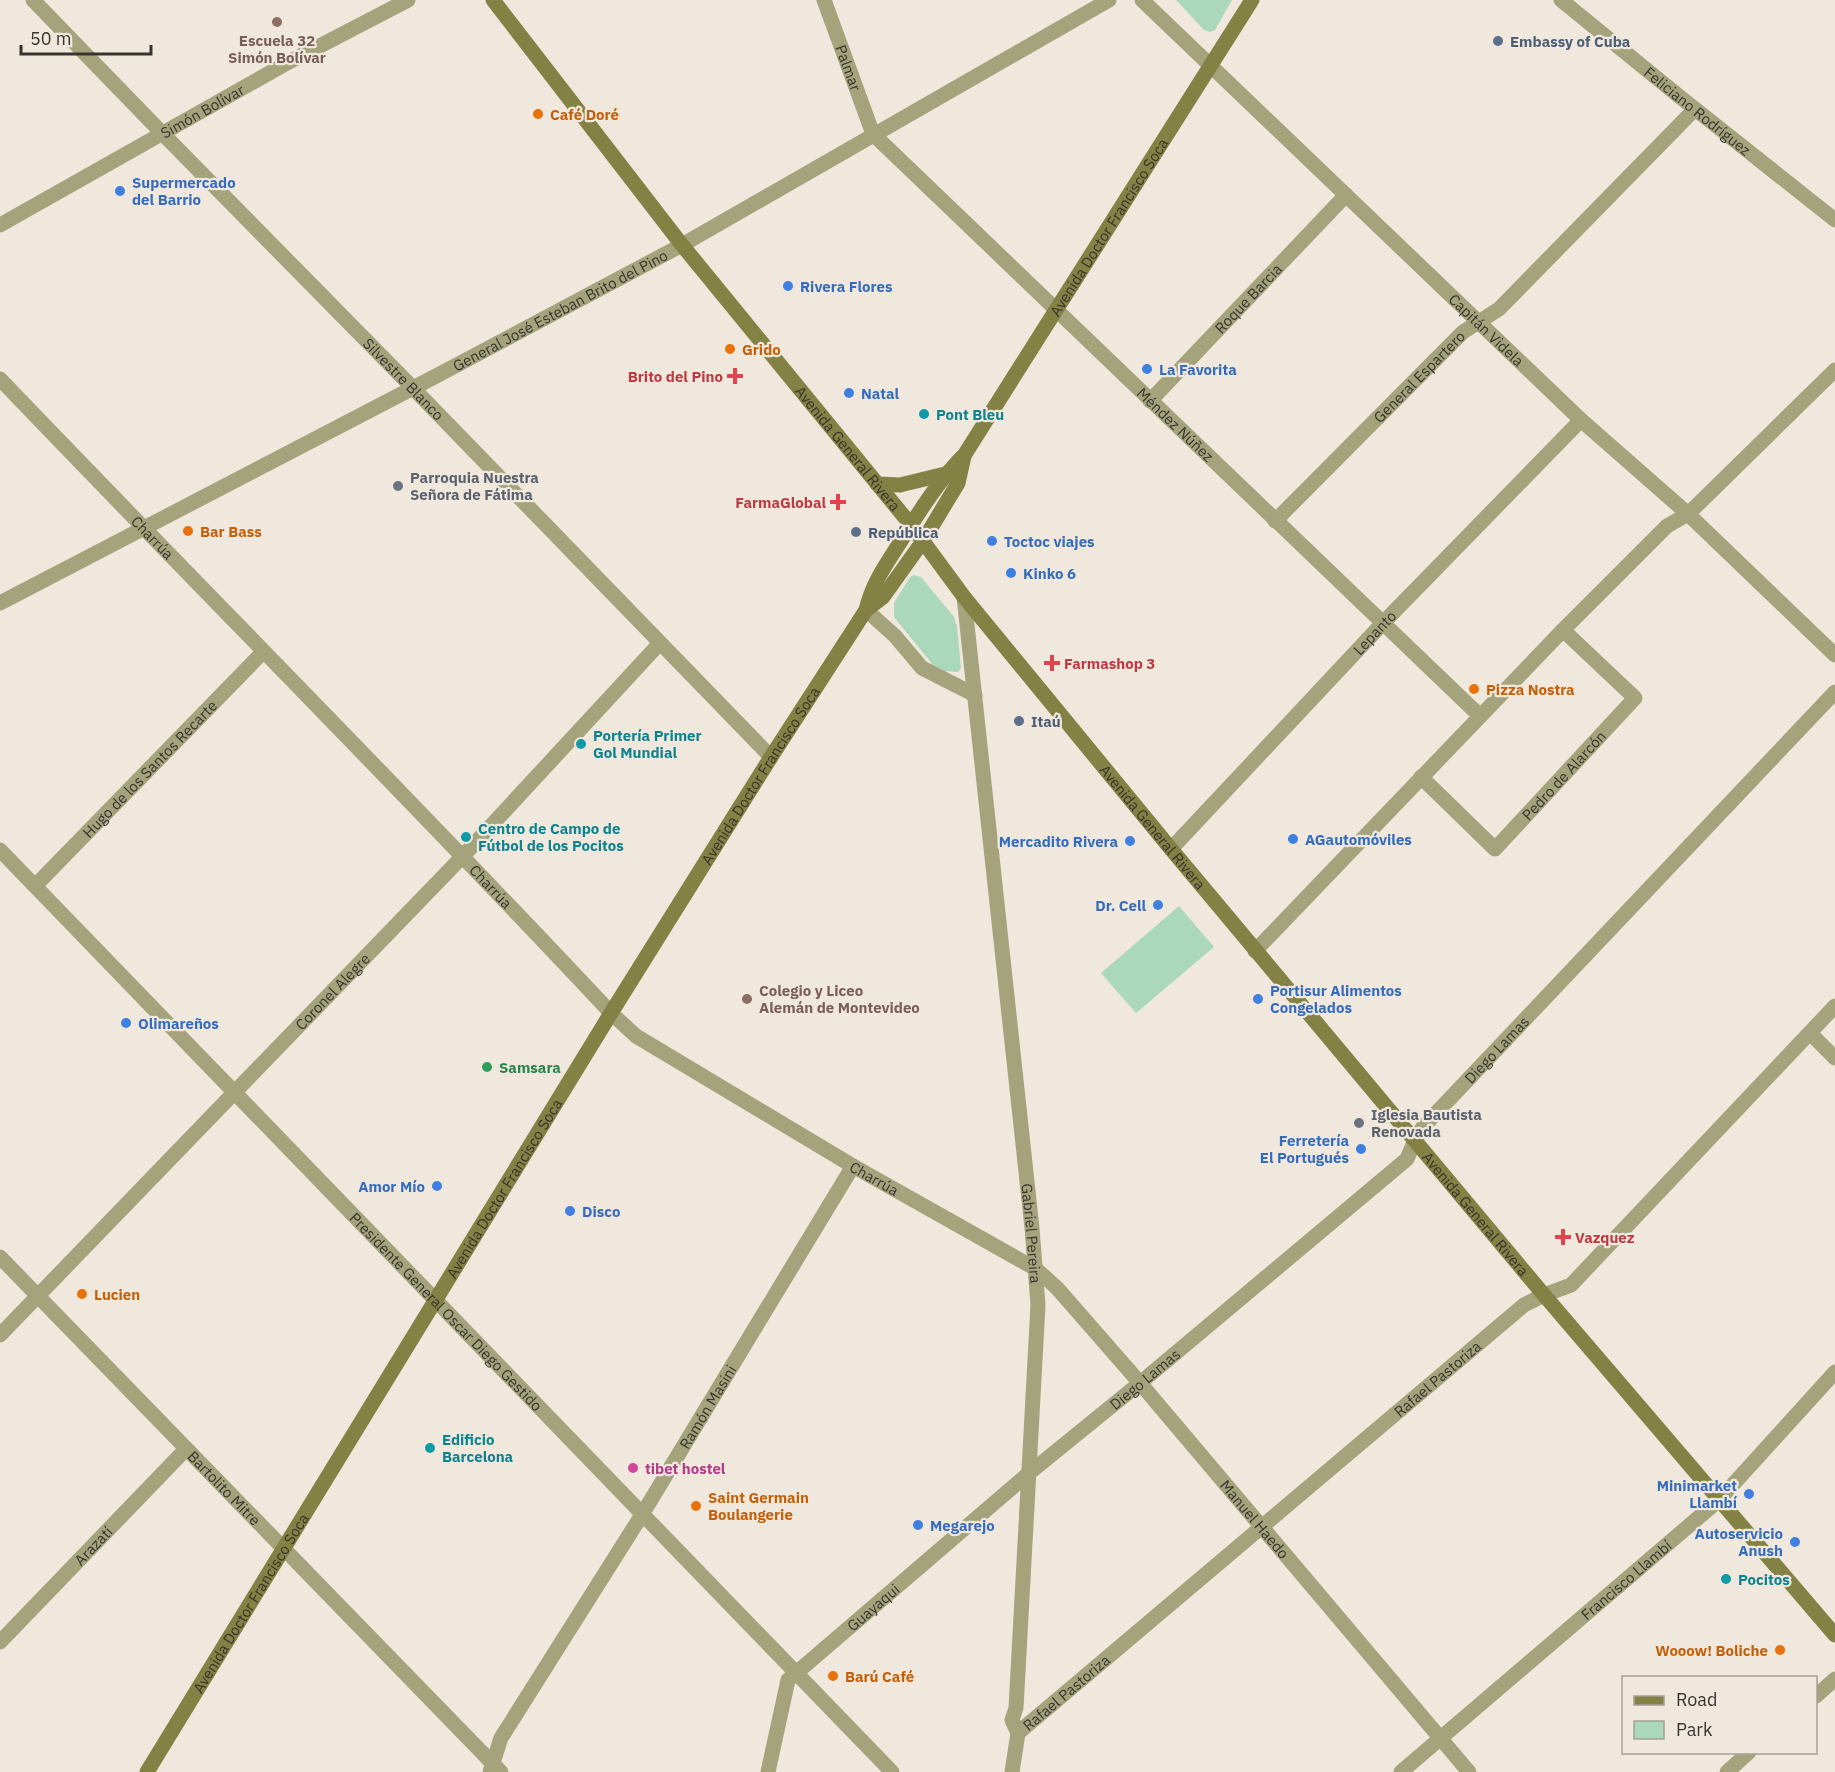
<svg xmlns="http://www.w3.org/2000/svg" width="1835" height="1772" font-family="'IBM Plex Sans',sans-serif">
<style>
.green{fill:#abd7bb}
.lines{fill:none;stroke-linecap:round;stroke-linejoin:round}
.street{stroke:#a4a37b;stroke-width:15}
.secondary{stroke:#838143;stroke-width:15}
.education-dot{fill:#8d6e63;stroke:#f0e8dd;stroke-width:2}
.service-dot{fill:#5c6f8a;stroke:#f0e8dd;stroke-width:2}
.food-dot{fill:#e8710a;stroke:#f0e8dd;stroke-width:2}
.shop-dot{fill:#3f7fe0;stroke:#f0e8dd;stroke-width:2}
.health-dot{fill:#e0444e;stroke:#f0e8dd;stroke-width:2}
.culture-dot{fill:#0f9aa8;stroke:#f0e8dd;stroke-width:2}
.worship-dot{fill:#6b7280;stroke:#f0e8dd;stroke-width:2}
.leisure-dot{fill:#2e9e5b;stroke:#f0e8dd;stroke-width:2}
.hotel-dot{fill:#d1479c;stroke:#f0e8dd;stroke-width:2}
.labels{text-anchor:middle;dominant-baseline:central;stroke-width:4.5;stroke-linejoin:round;paint-order:stroke}
.education-label{font-size:15px;font-weight:bold;fill:#785e54;stroke:#f0e8dd}
.service-label{font-size:15px;font-weight:bold;fill:#4e5e75;stroke:#f0e8dd;text-anchor:start}
.street-label{font-size:15px;fill:#373430;stroke:#f0e8dd}
.food-label{font-size:15px;font-weight:bold;fill:#c56008;stroke:#f0e8dd;text-anchor:start}
.shop-label{font-size:15px;font-weight:bold;fill:#366cbe;stroke:#f0e8dd;text-anchor:start}
.health-label{font-size:15px;font-weight:bold;fill:#be3a42;stroke:#f0e8dd;text-anchor:end}
.culture-label{font-size:15px;font-weight:bold;fill:#0d838f;stroke:#f0e8dd;text-anchor:start}
.worship-label{font-size:15px;font-weight:bold;fill:#5b616d;stroke:#f0e8dd;text-anchor:start}
.leisure-label{font-size:15px;font-weight:bold;fill:#27864d;stroke:#f0e8dd;text-anchor:start}
.hotel-label{font-size:15px;font-weight:bold;fill:#b23c85;stroke:#f0e8dd;text-anchor:start}
</style>
<rect width="100%" height="100%" fill="#f0e8dd"/>
<path class="green" d="M1176 0H1232L1215 30 1210 32 1204 30Z
M914 575 921 577 954 617 957 627 961 668 958 672 944 671 933 665 894 617V603L910 577Z
M1179 906 1214 947 1136 1013 1101 973Z"/>
<g class="lines">
<g class="street">
<path id="s1" d="M33 0 162 133 413 388 771 757"/>
<path id="s2" d="M824 0 873 134 1480 716"/>
<path id="s3" d="M1142 0 1581 420 1688 514 1835 655"/>
<path id="s4" d="M1561 0 1680 97 1835 220"/>
<path id="s5" d="M0 225 287 63 408 0"/>
<path id="s6" d="M0 379C203 591 411 799 611 1013L636 1036 853 1166 1036 1269 1057 1288 1140 1383 1469 1772"/>
<path id="s7" d="M1150 401 1346 195"/>
<path id="s8" d="M1275 521 1463 332 1499 309 1695 109"/>
<path id="s9" d="M964 597 1032 1228 1038 1305 1016 1708 1012 1720 1018 1733 1012 1772"/>
<path id="s10" d="M0 603 438 375 682 245 1109 0"/>
<path d="M866 610 895 636 922 668 975 695"/>
<path id="s11" d="M1421 777 1495 849 1635 698 1563 630"/>
<path id="s12" d="M1171 849 1382 624 1581 420"/>
<path id="s13" d="M0 850 892 1772"/>
<path id="s14" d="M35 886 263 652"/>
<path d="M1255 951 1563 630 1667 526 1688 514 1835 370"/>
<path d="M1810 1033 1835 1058"/>
<path id="s15" d="M0 1257 501 1772"/>
<path id="s16" d="M0 1335 463 856 660 643"/>
<path id="s17" d="M0 1642 186 1449"/>
<path d="M1816 1696 1835 1679"/>
<path id="s18" d="M1018 1733 1524 1305 1544 1295 1571 1285 1835 1006"/>
<path id="s19" d="M490 1772 501 1738 643 1513 853 1166"/>
<path id="s20" d="M768 1772 788 1680 1028 1474 1140 1383 1407 1159 1415 1140 1423 1127 1835 692"/>
<path id="s21" d="M1401 1772 1719 1500 1835 1372"/>
<path d="M1727 1772 1749 1752"/>
</g>
<g class="secondary">
<path id="s22" d="M493 0 682 245 911 525 964 597 1171 849 1544 1295 1835 1635"/>
<path d="M877 484 900 485 945 474"/>
<path d="M866 610 883 597 923 541 958 483 964 456"/>
<path id="s23" d="M147 1772 611 1013 771 757 866 610C872 584 885 566 899 544 919 512 938 481 965 454L1252 0"/>
</g>
</g>
<g class="education-dot">
<circle cx="277" cy="22" r="6"/>
<circle cx="747" cy="999" r="6"/>
</g>
<g class="service-dot">
<circle cx="1498" cy="41" r="6"/>
<circle cx="856" cy="532" r="6"/>
<circle cx="1019" cy="721" r="6"/>
</g>
<g class="food-dot">
<circle cx="538" cy="114" r="6"/>
<circle cx="730" cy="349" r="6"/>
<circle cx="188" cy="531" r="6"/>
<circle cx="1474" cy="689" r="6"/>
<circle cx="82" cy="1294" r="6"/>
<circle cx="696" cy="1506" r="6"/>
<circle cx="1780" cy="1650" r="6"/>
<circle cx="833" cy="1676" r="6"/>
</g>
<g class="shop-dot">
<circle cx="120" cy="191" r="6"/>
<circle cx="788" cy="286" r="6"/>
<circle cx="1147" cy="369" r="6"/>
<circle cx="849" cy="393" r="6"/>
<circle cx="992" cy="541" r="6"/>
<circle cx="1011" cy="573" r="6"/>
<circle cx="1293" cy="839" r="6"/>
<circle cx="1130" cy="841" r="6"/>
<circle cx="1158" cy="905" r="6"/>
<circle cx="1258" cy="999" r="6"/>
<circle cx="126" cy="1023" r="6"/>
<circle cx="1361" cy="1149" r="6"/>
<circle cx="437" cy="1186" r="6"/>
<circle cx="570" cy="1211" r="6"/>
<circle cx="1749" cy="1494" r="6"/>
<circle cx="918" cy="1525" r="6"/>
<circle cx="1795" cy="1542" r="6"/>
</g>
<g class="health-dot">
<path d="M732 367h6v6h6v6h-6v6h-6v-6h-6v-6h6z"/>
<path d="M835 493h6v6h6v6h-6v6h-6v-6h-6v-6h6z"/>
<path d="M1049 654h6v6h6v6h-6v6h-6v-6h-6v-6h6z"/>
<path d="M1560 1228h6v6h6v6h-6v6h-6v-6h-6v-6h6z"/>
</g>
<g class="culture-dot">
<circle cx="924" cy="414" r="6"/>
<circle cx="581" cy="744" r="6"/>
<circle cx="466" cy="837" r="6"/>
<circle cx="430" cy="1448" r="6"/>
<circle cx="1726" cy="1579" r="6"/>
</g>
<g class="worship-dot">
<circle cx="398" cy="486" r="6"/>
<circle cx="1359" cy="1123" r="6"/>
</g>
<circle class="leisure-dot" cx="487" cy="1067" r="6"/>
<circle class="hotel-dot" cx="633" cy="1468" r="6"/>
<g class="labels">
<g class="education-label">
<text x="277" y="40">Escuela 32<tspan x="277" dy="17">Simón Bolívar</tspan></text>
<text x="759" y="990" text-anchor="start">Colegio y Liceo<tspan x="759" dy="17">Alemán de Montevideo</tspan></text>
</g>
<g class="service-label">
<text x="1510" y="41">Embassy of Cuba</text>
<text x="868" y="532">República</text>
<text x="1031" y="721">Itaú</text>
</g>
<g class="street-label">
<text stroke="none"><textPath href="#s2" startOffset="72">Palmar</textPath></text>
<text stroke="none"><textPath href="#s5" startOffset="232">Simón Bolívar</textPath></text>
<text stroke="none"><textPath href="#s4" startOffset="176">Feliciano Rodríguez</textPath></text>
<text stroke="none"><textPath href="#s23" startOffset="1821">Avenida Doctor Francisco Soca</textPath></text>
<text stroke="none"><textPath href="#s7" startOffset="142">Roque Barcia</textPath></text>
<text stroke="none"><textPath href="#s10" startOffset="632">General José Esteban Brito del Pino</textPath></text>
<text stroke="none"><textPath href="#s3" startOffset="477">Capitán Videla</textPath></text>
<text stroke="none"><textPath href="#s8" startOffset="204">General Espartero</textPath></text>
<text stroke="none"><textPath href="#s1" startOffset="530">Silvestre Blanco</textPath></text>
<text stroke="none"><textPath href="#s2" startOffset="562">Méndez Núñez</textPath></text>
<text stroke="none"><textPath href="#s22" startOffset="572">Avenida General Rivera</textPath></text>
<text stroke="none"><textPath href="#s6" startOffset="220">Charrúa</textPath></text>
<text stroke="none"><textPath href="#s12" startOffset="297">Lepanto</textPath></text>
<text stroke="none"><textPath href="#s14" startOffset="164">Hugo de los Santos Recarte</textPath></text>
<text stroke="none"><textPath href="#s11" startOffset="204">Pedro de Alarcón</textPath></text>
<text stroke="none"><textPath href="#s23" startOffset="1170">Avenida Doctor Francisco Soca</textPath></text>
<text stroke="none"><textPath href="#s22" startOffset="1058">Avenida General Rivera</textPath></text>
<text stroke="none"><textPath href="#s6" startOffset="706">Charrúa</textPath></text>
<text stroke="none"><textPath href="#s16" startOffset="478">Coronel Alegre</textPath></text>
<text stroke="none"><textPath href="#s20" startOffset="1046">Diego Lamas</textPath></text>
<text stroke="none"><textPath href="#s6" startOffset="1192">Charrúa</textPath></text>
<text stroke="none"><textPath href="#s23" startOffset="684">Avenida Doctor Francisco Soca</textPath></text>
<text stroke="none"><textPath href="#s22" startOffset="1562">Avenida General Rivera</textPath></text>
<text stroke="none"><textPath href="#s9" startOffset="640">Gabriel Pereira</textPath></text>
<text stroke="none"><textPath href="#s13" startOffset="642">Presidente General Oscar Diego Gestido</textPath></text>
<text stroke="none"><textPath href="#s20" startOffset="561">Diego Lamas</textPath></text>
<text stroke="none"><textPath href="#s18" startOffset="549">Rafael Pastoriza</textPath></text>
<text stroke="none"><textPath href="#s19" startOffset="426">Ramón Masini</textPath></text>
<text stroke="none"><textPath href="#s15" startOffset="322">Bartolito Mitre</textPath></text>
<text stroke="none"><textPath href="#s6" startOffset="1710">Manuel Haedo</textPath></text>
<text stroke="none"><textPath href="#s17" startOffset="134">Arazatí</textPath></text>
<text stroke="none"><textPath href="#s21" startOffset="296">Francisco Llambí</textPath></text>
<text stroke="none"><textPath href="#s23" startOffset="198">Avenida Doctor Francisco Soca</textPath></text>
<text stroke="none"><textPath href="#s20" startOffset="206">Guayaqui</textPath></text>
<text stroke="none"><textPath href="#s18" startOffset="63">Rafael Pastoriza</textPath></text>
</g>
<g class="food-label">
<text x="550" y="114">Café Doré</text>
<text x="742" y="349">Grido</text>
<text x="200" y="531">Bar Bass</text>
<text x="1486" y="689">Pizza Nostra</text>
<text x="94" y="1294">Lucien</text>
<text x="708" y="1497">Saint Germain<tspan x="708" dy="17">Boulangerie</tspan></text>
<text x="1768" y="1650" text-anchor="end">Wooow! Boliche</text>
<text x="845" y="1676">Barú Café</text>
</g>
<g class="shop-label">
<text x="132" y="182">Supermercado<tspan x="132" dy="17">del Barrio</tspan></text>
<text x="800" y="286">Rivera Flores</text>
<text x="1159" y="369">La Favorita</text>
<text x="861" y="393">Natal</text>
<text x="1004" y="541">Toctoc viajes</text>
<text x="1023" y="573">Kinko 6</text>
<text x="1305" y="839">AGautomóviles</text>
<text x="1118" y="841" text-anchor="end">Mercadito Rivera</text>
<text x="1146" y="905" text-anchor="end">Dr. Cell</text>
<text x="1270" y="990">Portisur Alimentos<tspan x="1270" dy="17">Congelados</tspan></text>
<text x="138" y="1023">Olimareños</text>
<text x="1349" y="1140" text-anchor="end">Ferretería<tspan x="1349" dy="17">El Portugués</tspan></text>
<text x="425" y="1186" text-anchor="end">Amor Mío</text>
<text x="582" y="1211">Disco</text>
<text x="1737" y="1485" text-anchor="end">Minimarket<tspan x="1737" dy="17">Llambí</tspan></text>
<text x="930" y="1525">Megarejo</text>
<text x="1783" y="1533" text-anchor="end">Autoservicio<tspan x="1783" dy="17">Anush</tspan></text>
</g>
<g class="health-label">
<text x="723" y="376">Brito del Pino</text>
<text x="826" y="502">FarmaGlobal</text>
<text x="1064" y="663" text-anchor="start">Farmashop 3</text>
<text x="1575" y="1237" text-anchor="start">Vazquez</text>
</g>
<g class="culture-label">
<text x="936" y="414">Pont Bleu</text>
<text x="593" y="735">Portería Primer<tspan x="593" dy="17">Gol Mundial</tspan></text>
<text x="478" y="828">Centro de Campo de<tspan x="478" dy="17">Fútbol de los Pocitos</tspan></text>
<text x="442" y="1439">Edificio<tspan x="442" dy="17">Barcelona</tspan></text>
<text x="1738" y="1579">Pocitos</text>
</g>
<g class="worship-label">
<text x="410" y="477">Parroquia Nuestra<tspan x="410" dy="17">Señora de Fátima</tspan></text>
<text x="1371" y="1114">Iglesia Bautista<tspan x="1371" dy="17">Renovada</tspan></text>
</g>
<g class="leisure-label">
<text x="499" y="1067">Samsara</text>
</g>
<g class="hotel-label">
<text x="645" y="1468">tibet hostel</text>
</g>
</g>
<rect x="1622" y="1676" width="195" height="78" fill="#f0e8dd" stroke="#a6a098" stroke-width="1.5"/>
<rect x="1634" y="1696" width="30" height="9" fill="#838143" stroke="#a6a098" stroke-width="1.5"/>
<text x="1676" y="1706" font-size="18" fill="#373430">Road</text>
<rect x="1634" y="1721" width="30" height="18" fill="#abd7bb" stroke="#a6a098" stroke-width="1.5"/>
<text x="1676" y="1736" font-size="18" fill="#373430">Park</text>
<path d="M21 45v9h130v-9" fill="none" stroke="#373430" stroke-width="3"/>
<text x="30" y="45" font-size="18" fill="#373430" stroke="#f0e8dd" stroke-width="4.5" paint-order="stroke">50 m</text>
</svg>
